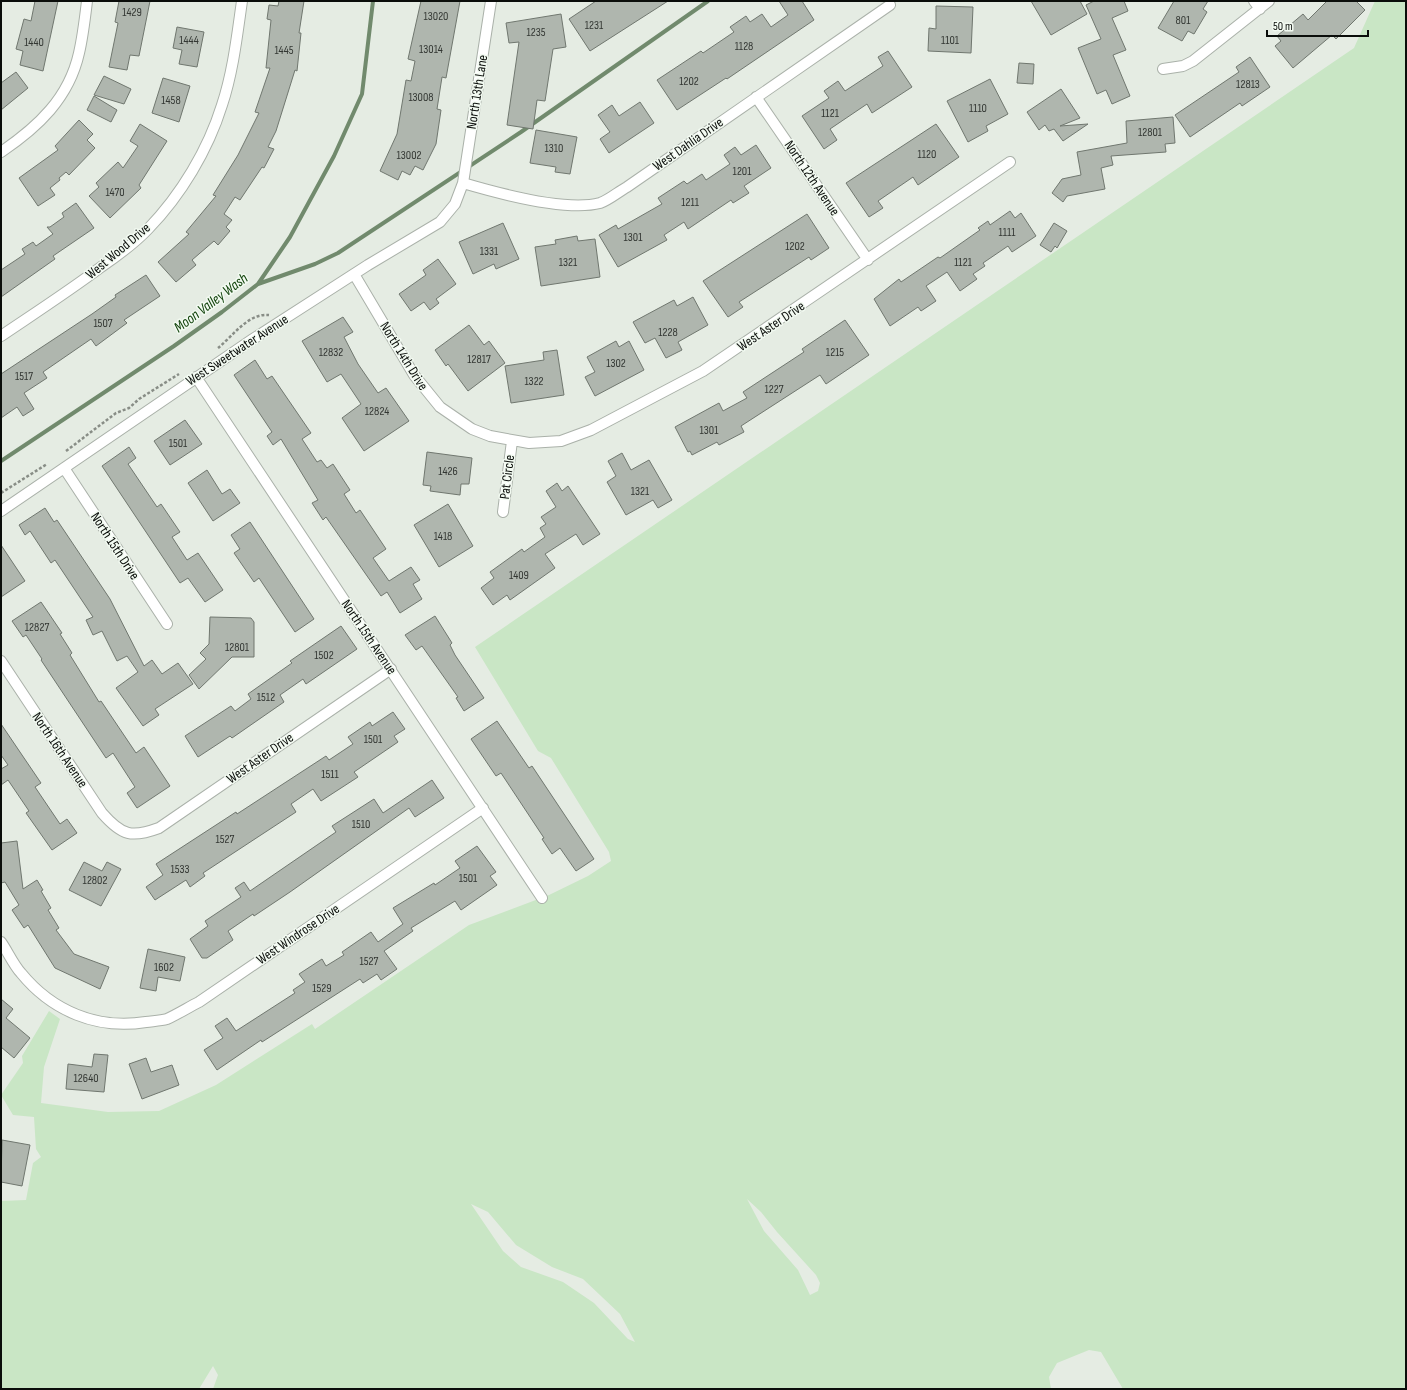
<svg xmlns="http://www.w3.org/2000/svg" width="1407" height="1390" font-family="'Sofia Sans Condensed',sans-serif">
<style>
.green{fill:#c9e6c5;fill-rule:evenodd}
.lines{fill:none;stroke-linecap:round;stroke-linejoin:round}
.stream{stroke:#718a6d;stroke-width:4}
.building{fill:#afb6ae;stroke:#70776f}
.street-casing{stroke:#aab1a9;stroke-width:12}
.path{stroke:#888d86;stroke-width:2.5;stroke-dasharray:3 2;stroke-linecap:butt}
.street{stroke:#fff;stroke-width:10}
.labels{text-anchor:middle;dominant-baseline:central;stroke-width:3;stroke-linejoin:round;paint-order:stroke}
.number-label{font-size:12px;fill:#333733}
.street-label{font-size:14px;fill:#0a0d0a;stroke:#f2faf1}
.water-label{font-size:15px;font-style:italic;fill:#13440d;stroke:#f2faf1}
</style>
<rect width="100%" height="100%" fill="#e5ece3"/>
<path class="green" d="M1375 1H1406V1389H1123L1101 1352 1089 1350 1057 1363 1049 1377 1051 1389H213L218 1375 213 1366 199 1389H1V1201L26 1200 33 1163 41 1157 36 1149 34 1117 13 1115 1 1095 23 1063 22 1056 49 1011 60 1019 44 1067 41 1103 108 1112 159 1111 216 1085 312 1024 315 1029 469 925 549 895 588 876 611 861 609 852 551 758 538 751 475 647 1354 48ZM747 1199 761 1212 777 1232 816 1275 820 1283 818 1291 810 1295 798 1270 764 1231ZM471 1204 488 1212 516 1245 552 1267 583 1279 620 1314 635 1342 628 1339 594 1303 563 1282 521 1267 503 1251Z"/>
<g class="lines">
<path class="stream" d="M258 284 315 264 338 253 521 132 708 1
M1 461 174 346 222 312 258 284 290 237 334 156 362 94 373 1"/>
</g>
<path class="building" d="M35 1H58L43 71 20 65 23 51 16 49 24 19 31 21Z
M119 1H150L139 56 130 55 127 70 109 67 118 23 115 22Z
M279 1H304L299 33H301L297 71 295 70 276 131 268 147 274 149 264 168 262 167 240 200 235 197 224 214 232 220 226 227 230 231 218 245 214 241 192 260 196 265 176 282 158 262 189 234 186 232 216 196 213 195 238 155 259 113 255 112 270 68H266L271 20 267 19 269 5 278 6Z
M421 1H460L446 78 442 77 437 109 441 110 436 144 423 170 415 166 410 175 402 171 398 180 380 171 397 134 406 80 411 81 415 61 408 59Z
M596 1H668L590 51 569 19Z
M779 1H802L814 20 727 79 726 78 677 110 657 80 701 51 703 53 734 32 730 27 746 16 750 22 762 14 771 27 788 15Z
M1031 1H1080L1087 14 1051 35Z
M1094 1H1124L1128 11 1112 18 1126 50 1113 55 1130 96 1112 104 1106 90 1097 94 1078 48 1101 39 1086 5Z
M1174 1H1208L1203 9 1207 12 1194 34 1188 31 1182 41 1158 28Z
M1327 1H1356L1365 10 1336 39 1332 35 1293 68 1275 46 1281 41 1277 36 1303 14 1308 20Z
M936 6 973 7 971 53 928 51 929 28 936 29Z
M561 14 566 47 553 49 545 101 537 100 533 129 507 125 519 42 509 43 506 23Z
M177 27 204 32 197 67 179 64 182 50 173 48Z
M888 51 912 87 872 113 867 104 830 129 837 140 824 149 802 116 829 98 824 91 838 81 845 91 883 66 878 57Z
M1250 57 1270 87 1242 106 1240 103 1190 137 1175 115 1239 72 1236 67Z
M1019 63 1034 64 1033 84 1017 83Z
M16 72 28 88 1 110V83Z
M104 76 131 89 124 104 94 95Z
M163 78 190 86 179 122 152 113Z
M990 79 1008 114 986 126 988 131 968 142 947 101Z
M1061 89 1080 118 1060 126 1088 124 1063 141 1054 129 1049 131 1045 125 1039 130 1027 112Z
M94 96 117 110 111 122 87 110Z
M640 102 654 123 609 153 600 139 610 132 598 115 612 105 619 116Z
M1173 117 1175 143 1165 144 1166 152 1111 156 1113 165 1101 168 1105 189 1067 196 1063 202 1052 193 1062 179 1081 175 1077 152 1127 143 1126 121Z
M79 120 93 134 87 140 95 148 69 175 66 172 59 178 60 180 50 188 55 195 38 206 19 178 58 150 55 146Z
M140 124 167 141 139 185 141 188 110 218 89 196 99 187 96 183 118 162 123 168 138 146 130 141Z
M936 124 959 157 918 185 913 177 878 201 883 208 869 217 846 183Z
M536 130 577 137 570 174 555 172 556 167 530 163Z
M756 145 771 168 744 186 749 193 733 203 731 200 688 229 684 222 664 235 667 240 618 267 599 235 616 225 618 229 662 204 658 198 684 181 687 184 702 174 706 180 730 164 724 155 735 147 741 155Z
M76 203 94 228 53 256 55 259 1 297V270L25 254 22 249 33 242 36 246 53 234 47 227H50L64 217 62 213Z
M1010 211 1015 218 1021 213 1036 236 1012 252 1008 246 983 263 985 266 973 274 977 279 960 291 947 272 926 286 936 301 921 311 918 307 890 326 874 299 899 279 901 282 938 257 940 258 980 230 978 228 988 221 990 225Z
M807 214 829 248 811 260 809 257 739 302 743 307 728 317 703 281Z
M503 223 519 259 496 269 494 264 473 274 459 242Z
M1054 223 1067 231 1057 248 1055 246 1051 252 1040 245Z
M577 236 578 241 595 239 600 277 541 286 535 247 556 244 555 240Z
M438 259 456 284 436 299 439 303 430 310 424 302 411 311 399 294 426 275 423 270Z
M146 275 160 296 124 320 127 323 96 346 91 339 43 372 47 378 24 393 34 409 23 416 17 407 1 418V374L92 314 116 297 115 295Z
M693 297 708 325 678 342 682 350 666 358 655 338 645 343 633 322 674 300 677 306Z
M343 317 353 332 344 337 358 364 378 393 386 388 409 421 364 451 342 418 361 404 341 374 327 382 302 341Z
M845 320 869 355 826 384 820 375 741 426 744 432 719 445 717 442 692 455 690 451 688 452 675 427 719 403 723 411 747 398 743 392 804 352 802 349Z
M469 325 484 345 489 341 505 363 468 391 448 364 446 366 435 350Z
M616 341 619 347 629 341 644 370 595 396 585 377 595 372 587 357Z
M557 350 564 395 511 403 505 366 544 360 543 352Z
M255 360 267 379 272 376 311 433 302 439 317 462 321 460 327 468 333 464 350 490 344 494 356 513 360 510 386 549 373 558 389 581 411 567 420 580 413 584 422 599 400 613 387 592 381 596 326 517 323 520 312 503 318 500 281 439 273 445 267 436 272 432 234 375Z
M185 420 202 444 170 465 154 441Z
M129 447 136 458 128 464 157 507 161 504 180 532 172 537 187 560 198 553 223 590 205 602 188 578 180 583 102 466Z
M427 452 472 458 469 484H461L460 495 430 491 431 486 423 485Z
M622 453 631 470 649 460 672 500 658 508 653 500 626 515 607 482 616 476 608 461Z
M207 470 222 494 230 489 240 503 213 521 188 483Z
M557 483 562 491 568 486 600 534 583 545 576 534 545 554 555 568 510 600 507 595 493 605 481 588 494 578 490 572 522 549 524 552 545 537 540 528 546 524 541 517 556 507 546 491Z
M448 504 473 546 439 567 414 525Z
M45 508 54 522 57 520 110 599 144 666 152 660 162 674 178 663 193 684 155 709 159 715 143 726 116 688 138 672 127 656 117 661 102 631 93 635 86 620 93 617 55 560 51 563 30 531 25 535 19 525Z
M250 522 314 619 295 632 259 578 254 582 234 553 240 549 231 535Z
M1 545 25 581 1 597Z
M41 602 62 633 60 634 72 653 70 655 99 702 101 701 136 753 144 747 170 786 137 808 127 793 135 787 113 753 106 758 41 660 42 659 26 635 23 637 12 621Z
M435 616 452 643 450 645 455 655 484 698 464 711 456 698 458 697 422 646 416 650 405 635Z
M210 617 251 618 254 622V657H232L199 689 189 675 206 659 200 653 209 644Z
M341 626 357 649 306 684 303 679 280 695 284 702 232 738 230 736 198 757 185 736 231 706 235 711 251 699 248 694 292 663 290 661Z
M393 712 405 729 394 736 398 742 354 772 358 777 321 801 313 789 291 804 296 812 203 873 205 876 190 887 186 880 155 900 146 887 163 875 156 864 236 812 237 814 326 756 329 760 353 744 348 737 370 722 372 726Z
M497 721 529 768 532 766 594 859 576 871 560 848 552 854 542 839 544 838 501 773 496 776 471 739Z
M1 724 41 783 35 787 60 824 67 819 77 833 52 850 26 813 29 811 8 780 1 785V769L8 765 1 755Z
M432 780 444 798 415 817 409 808 290 892 254 916 253 914 228 931 233 940 207 958H202L190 939 208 926 205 921 241 897 235 888 244 882 250 891 336 832 332 826 374 799 383 813Z
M17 841 23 889 37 880 43 890 41 891 51 908 48 910 59 928 56 930 74 954 109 967 100 989 55 968 28 925 24 928 12 910 19 905 5 882 1 883V843Z
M477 846 496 872 490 876 497 885 461 910 455 901 411 928 413 931 384 951 397 969 381 980 377 974 363 983 360 979 262 1042 261 1040 217 1070 204 1050 223 1038 215 1026 227 1018 236 1031 295 993 293 990 305 982 299 974 322 959 326 966 344 955 342 952 371 932 378 942 403 924 393 908 434 883 435 885 460 868 455 861Z
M84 862 102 871 107 862 121 869 101 906 69 890Z
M148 949 185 957 180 981 158 977 156 991 140 988Z
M1 999 13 1009 6 1018 30 1038 14 1058 1 1047Z
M94 1054 108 1055 104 1092 66 1089 68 1064 92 1067Z
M146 1058 151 1072 172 1065 179 1085 142 1099 129 1064Z
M2 1140 30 1145 22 1186 1 1182Z"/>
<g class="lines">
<defs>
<path id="street" d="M1254 1 1260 9
M1163 69 1183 66 1193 61 1269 1
M756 97 868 260
M1 152C38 127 69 98 79 53 83 36 85 18 87 1
M463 183C497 193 566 212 600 203 609 200 618 192 627 187L890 5
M354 274 414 375 440 407 472 429 490 436 529 443 561 441 591 430 703 371 1010 162
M1 336C35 313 69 291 101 267 117 256 134 244 148 229 181 195 208 150 222 105 233 72 237 36 242 1
M196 377 542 898
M64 468 167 624
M1 511 253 339 368 265 440 222 455 204 463 183 491 1
M503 512 512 441
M1 661 102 813C122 836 132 838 159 828L391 669
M1 942C8 952 13 964 21 973 52 1011 97 1030 146 1022 152 1021 160 1021 167 1019 178 1014 189 1007 199 1002L483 808"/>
</defs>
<use href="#street" class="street-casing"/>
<path class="path" d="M218 348C233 336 248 313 269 315
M66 451 116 413 129 408 139 399 179 374
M1 493 47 464"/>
<use href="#street" class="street"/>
</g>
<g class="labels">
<g class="number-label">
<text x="132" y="12">1429</text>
<text x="436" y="16">13020</text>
<text x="1183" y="20">801</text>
<text x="594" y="25">1231</text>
<text x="536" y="32">1235</text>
<text x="189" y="40">1444</text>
<text x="950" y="40">1101</text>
<text x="34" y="42">1440</text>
<text x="744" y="46">1128</text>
<text x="431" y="49">13014</text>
<text x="284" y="50">1445</text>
<text x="689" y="81">1202</text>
<text x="1248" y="84">12813</text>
<text x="421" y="97">13008</text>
<text x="171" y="100">1458</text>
<text x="978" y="108">1110</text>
<text x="830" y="113">1121</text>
<text x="1150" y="132">12801</text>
<text x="554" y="148">1310</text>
<text x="927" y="154">1120</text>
<text x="409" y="155">13002</text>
<text x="742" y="171">1201</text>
<text x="115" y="192">1470</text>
<text x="690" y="202">1211</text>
<text x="1007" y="232">1111</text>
<text x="633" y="237">1301</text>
<text x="795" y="246">1202</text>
<text x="489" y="251">1331</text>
<text x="568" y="262">1321</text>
<text x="963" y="262">1121</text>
<text x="103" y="323">1507</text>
<text x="668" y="332">1228</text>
<text x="331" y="352">12832</text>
<text x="835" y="352">1215</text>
<text x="479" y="359">12817</text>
<text x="616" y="363">1302</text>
<text x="24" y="376">1517</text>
<text x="534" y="381">1322</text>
<text x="774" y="389">1227</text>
<text x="377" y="411">12824</text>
<text x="709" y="430">1301</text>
<text x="178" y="443">1501</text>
<text x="448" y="471">1426</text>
<text x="640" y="491">1321</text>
<text x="443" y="536">1418</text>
<text x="519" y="575">1409</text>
<text x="37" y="627">12827</text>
<text x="237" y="647">12801</text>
<text x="324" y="655">1502</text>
<text x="266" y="697">1512</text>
<text x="373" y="739">1501</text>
<text x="330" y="774">1511</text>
<text x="361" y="824">1510</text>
<text x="225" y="839">1527</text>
<text x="180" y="869">1533</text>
<text x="468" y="878">1501</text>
<text x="95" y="880">12802</text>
<text x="369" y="961">1527</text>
<text x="164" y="967">1602</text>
<text x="322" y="988">1529</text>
<text x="86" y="1078">12640</text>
</g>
<g class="street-label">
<text transform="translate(477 92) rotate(-81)">North 13th Lane</text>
<text transform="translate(688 144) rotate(-35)">West Dahlia Drive</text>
<text transform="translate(812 178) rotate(56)">North 12th Avenue</text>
<text transform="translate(118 251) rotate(-40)">West Wood Drive</text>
<text transform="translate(771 326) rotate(-34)">West Aster Drive</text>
<text transform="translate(237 350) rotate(-33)">West Sweetwater Avenue</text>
<text transform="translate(404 356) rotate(58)">North 14th Drive</text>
<text transform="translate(507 477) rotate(-83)">Pat Circle</text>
<text transform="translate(115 546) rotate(57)">North 15th Drive</text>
<text transform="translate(369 637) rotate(56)">North 15th Avenue</text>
<text transform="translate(60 750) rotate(56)">North 16th Avenue</text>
<text transform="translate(260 758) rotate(-35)">West Aster Drive</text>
<text transform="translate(298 934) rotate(-34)">West Windrose Drive</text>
</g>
<g class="water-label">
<text transform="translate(211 303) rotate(-37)">Moon Valley Wash</text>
</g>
</g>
<rect width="1407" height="1390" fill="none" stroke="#0a0d0a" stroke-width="4"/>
<path d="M1267 30v6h101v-6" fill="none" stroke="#0a0d0a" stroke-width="2"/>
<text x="1273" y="30" font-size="12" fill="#0a0d0a" stroke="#f2faf1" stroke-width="3" paint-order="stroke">50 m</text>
</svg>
